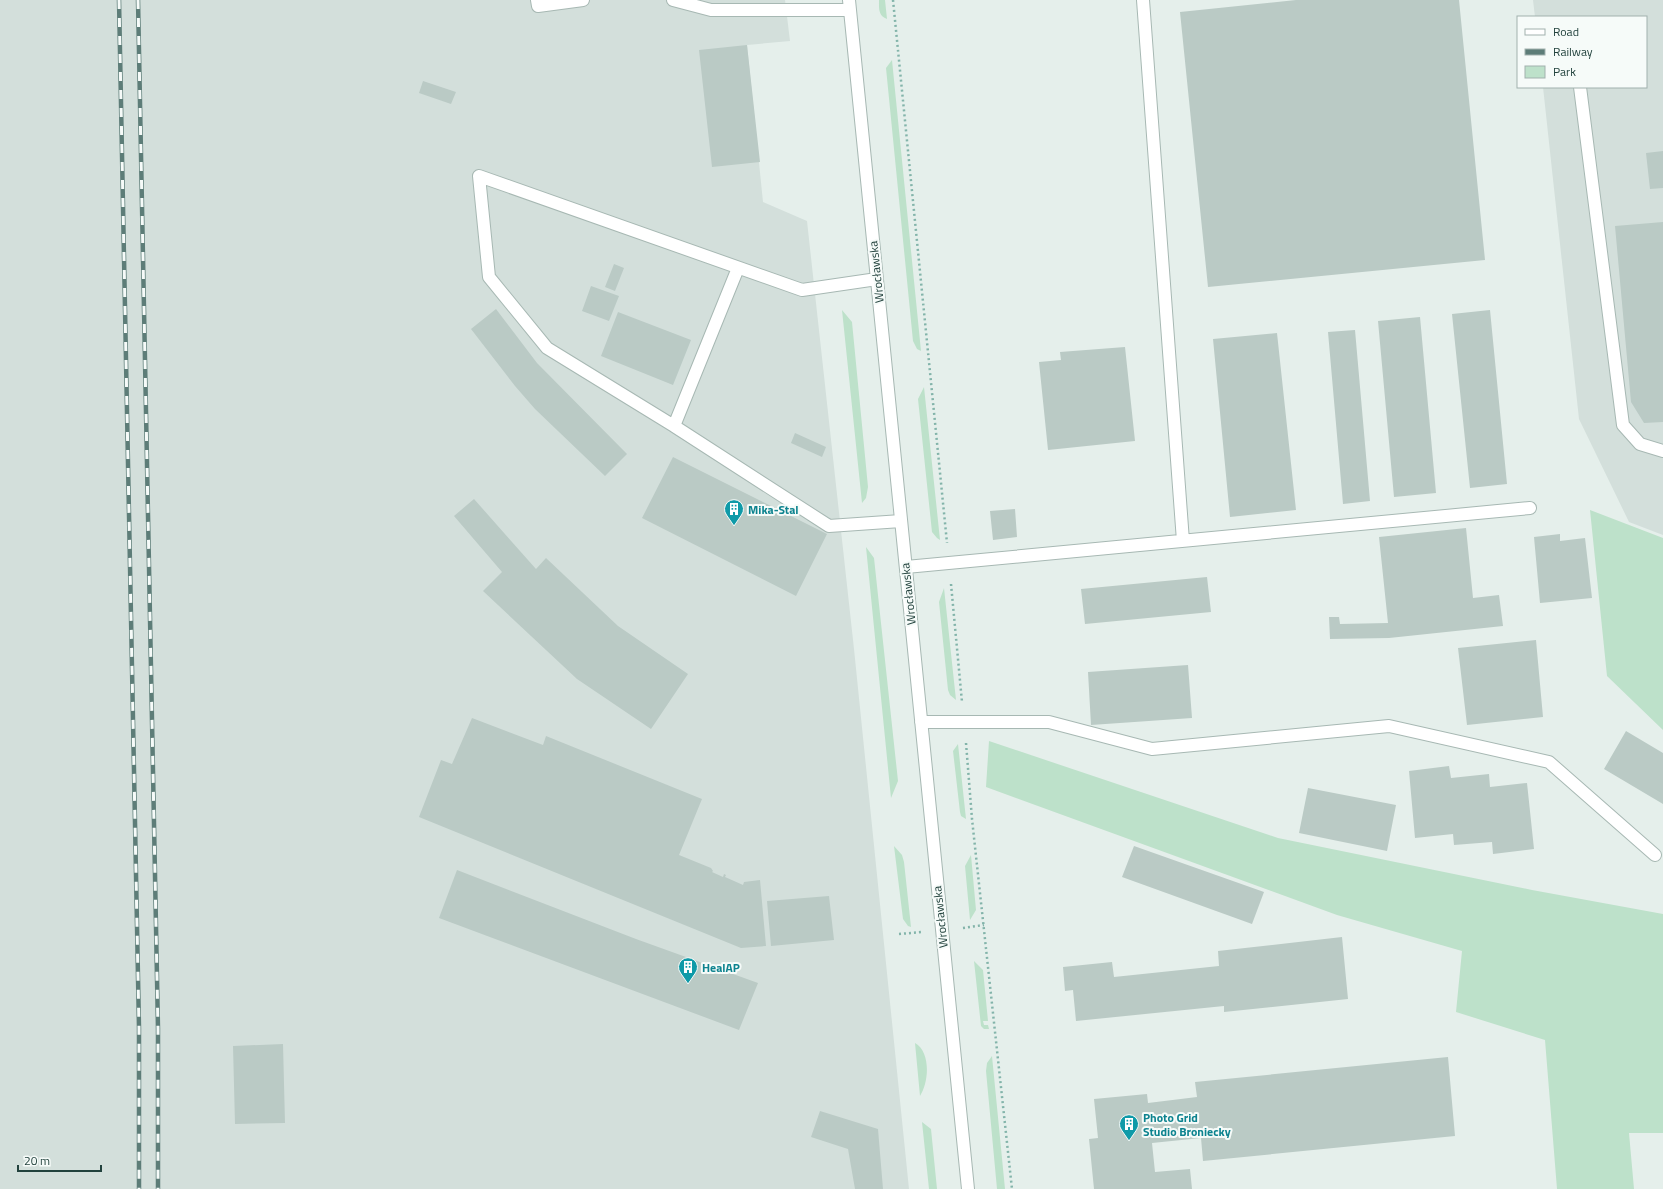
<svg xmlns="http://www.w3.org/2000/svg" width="1663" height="1189" font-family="'Titillium Web',sans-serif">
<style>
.built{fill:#d3dfdb}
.green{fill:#bde1ca}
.building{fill:#bacac5}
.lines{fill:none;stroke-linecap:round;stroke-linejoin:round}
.minor-casing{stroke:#a7b8b3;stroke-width:14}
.path{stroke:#83b4aa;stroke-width:2.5;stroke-dasharray:2 3;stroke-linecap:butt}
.minor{stroke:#fff;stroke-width:12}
.rail-casing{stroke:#5d7d78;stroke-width:4.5}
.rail{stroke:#f6fbf9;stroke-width:3;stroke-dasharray:9;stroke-linecap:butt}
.labels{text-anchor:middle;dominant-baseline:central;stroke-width:4;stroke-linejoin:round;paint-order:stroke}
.street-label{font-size:12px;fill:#22423d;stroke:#f6fbf9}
.culture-label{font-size:12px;font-weight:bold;fill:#0d838f;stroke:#f6fbf9;text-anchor:start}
</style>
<rect width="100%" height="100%" fill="#e5efeb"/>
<path class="built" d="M0 0H785L790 41 747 45 763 202 807 221 854 649 909 1189H0Z
M1533 0H1663V535L1629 522 1579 419 1543 87H1646V17H1535Z"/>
<path class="green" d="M879 0H885L887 19C878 16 879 8 879 0Z
M892 60 921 351 917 349 913 341 886 68Z
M842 310 852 322 868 487 866 498 862 503Z
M924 387 940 540 937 538 932 532 918 399Z
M1590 510 1663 538V730L1607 676Z
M866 547 874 558 898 781 891 798Z
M944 588 956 700 950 695 948 690 939 602Z
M989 741 1278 838 1532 890 1663 914V1133H1629L1634 1189H1557L1545 1040 1456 1012 1462 951 1337 915 986 787Z
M958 744 966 819 961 816 960 812 953 751Z
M894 846 902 855 904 862 911 927 908 926 903 919Z
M971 855 976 910 970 920 965 866Z
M974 961 983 970 988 1021H983L984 1025H988L989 1029H984L981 1026Z
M915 1043C931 1052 929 1082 920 1096Z
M992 1056 1005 1189H997L986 1071 987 1063Z
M922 1122 931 1129 937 1189H929Z"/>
<path class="building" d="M1296 0H1459L1485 260 1208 287 1180 12Z
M747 45 760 162 712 167 699 50Z
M423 81 456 92 451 104 419 93Z
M1663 151V188L1650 189 1646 153Z
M1663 222V422L1644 423 1631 402 1615 226Z
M614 264 624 268 615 291 605 287Z
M591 286 619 296 609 321 582 311Z
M496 309 537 363 627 454 605 476 535 409 515 386 471 329Z
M1490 310 1507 484 1470 488 1452 314Z
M618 312 691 340 673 385 601 356Z
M1420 317 1436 493 1394 497 1378 321Z
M1355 330 1370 501 1343 504 1328 332Z
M1277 333 1296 510 1230 517 1213 339Z
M1125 347 1135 441 1048 450 1039 362 1061 360 1060 352Z
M795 433 826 447 822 457 791 443Z
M673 457 827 534 796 596 642 518Z
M474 499 536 569 546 558 618 626 688 674 651 729 577 679 483 591 502 572 454 516Z
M1015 509 1017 537 993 540 990 511Z
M1466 528 1473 598 1499 595 1503 626 1389 638 1330 639 1329 617H1339L1340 624 1388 623 1379 537Z
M1560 534V541L1585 538 1592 598 1540 603 1534 537Z
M1207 577 1211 612 1085 624 1081 589Z
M1536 640 1543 717 1467 725 1458 648Z
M1188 665 1192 718 1091 725 1088 672Z
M472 718 543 745 546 736 702 799 679 855 711 868 713 871 712 872 723 877 724 874 726 875 725 877 743 885 744 882 760 880 766 946 741 948 419 817 441 760 452 764Z
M1626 731 1663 753V804L1604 769Z
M1449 766 1451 778 1489 774 1490 787 1527 783 1534 849 1493 854 1492 842 1454 845 1453 834 1415 838 1409 771Z
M1308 788 1396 805 1387 851 1299 833Z
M1134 846 1264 892 1252 924 1122 877Z
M457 870 636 939 758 983 739 1030 439 918Z
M829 896 834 940 771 946 767 901Z
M1342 937 1348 999 1224 1012V1006L1076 1021 1073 990 1065 991 1063 967 1112 962 1114 977 1219 966 1218 951Z
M283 1044 285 1123 235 1124 233 1046Z
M1448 1057 1455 1136 1203 1161 1201 1138 1152 1143 1155 1172 1190 1169 1192 1189H1094L1089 1139 1098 1138 1094 1099 1147 1094 1148 1103 1197 1097 1195 1082Z
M820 1111 878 1129 883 1189H855L848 1149 811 1137Z"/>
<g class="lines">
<defs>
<path id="minor" d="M537 0 538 6 583 0
M673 0 711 10H850
M849 0 968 1189
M1143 0 1183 541
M1580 87 1623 425 1640 444 1663 451
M738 268 674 426 547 348 489 277 479 176 802 290 877 279
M674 426 829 526 901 521
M906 567 1530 508
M921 722H1049L1152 749 1389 726 1549 762 1655 855"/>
</defs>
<use href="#minor" class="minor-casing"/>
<path class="path" d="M893 0 947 543
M951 584 962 702
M966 743 972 819 1012 1189
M963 928 984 925
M899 934 922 932"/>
<use href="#minor" class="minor"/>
<defs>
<path id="rail" d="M119 0 139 1028V1189
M138 0 158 1029V1189"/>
</defs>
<use href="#rail" class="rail-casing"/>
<use href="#rail" class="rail"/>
</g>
<defs>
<symbol id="building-pin" viewBox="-11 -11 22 30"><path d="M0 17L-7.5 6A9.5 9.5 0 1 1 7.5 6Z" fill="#0f9aa8" stroke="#f6fbf9"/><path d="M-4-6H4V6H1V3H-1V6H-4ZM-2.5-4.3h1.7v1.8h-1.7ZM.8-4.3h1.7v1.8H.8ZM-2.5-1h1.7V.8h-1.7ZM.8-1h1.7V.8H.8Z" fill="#fff"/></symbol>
</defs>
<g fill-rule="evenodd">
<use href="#building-pin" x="723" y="498" width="22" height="30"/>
<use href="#building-pin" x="677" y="956" width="22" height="30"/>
<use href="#building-pin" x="1118" y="1113" width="22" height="30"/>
</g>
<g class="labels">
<g class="street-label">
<text transform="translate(876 272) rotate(-96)">Wrocławska</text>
<text transform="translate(908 594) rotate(-96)">Wrocławska</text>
<text transform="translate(940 917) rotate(-96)">Wrocławska</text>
</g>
<g class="culture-label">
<text x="748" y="509">Mika-Stal</text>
<text x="702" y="967">HealAP</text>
<text x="1143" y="1117">Photo Grid<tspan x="1143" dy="14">Studio Broniecky</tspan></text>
</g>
</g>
<rect x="1517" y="16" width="130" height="72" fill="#f6fbf9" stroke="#a1b1ae"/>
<rect x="1525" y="29" width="20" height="6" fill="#ffffff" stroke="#a1b1ae"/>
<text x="1553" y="36" font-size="12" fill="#22423d">Road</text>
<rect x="1525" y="49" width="20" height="6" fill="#5d7d78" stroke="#a1b1ae"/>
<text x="1553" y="56" font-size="12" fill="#22423d">Railway</text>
<rect x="1525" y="66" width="20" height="12" fill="#bde1ca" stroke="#a1b1ae"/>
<text x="1553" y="76" font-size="12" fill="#22423d">Park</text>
<path d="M18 1165v6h83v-6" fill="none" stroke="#22423d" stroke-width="2"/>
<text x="24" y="1165" font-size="12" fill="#22423d" stroke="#f6fbf9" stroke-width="3" paint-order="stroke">20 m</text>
</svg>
